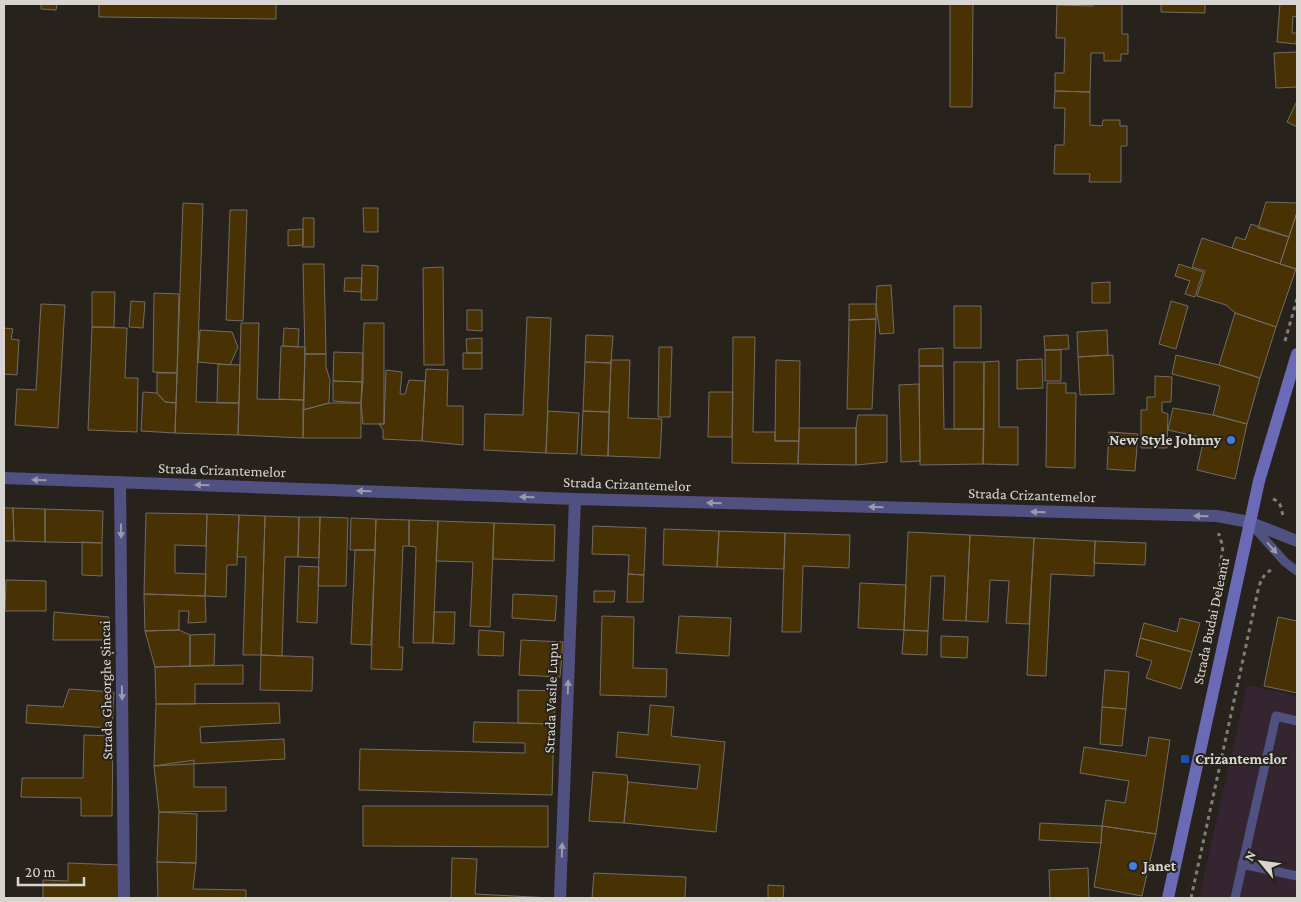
<svg xmlns="http://www.w3.org/2000/svg" width="1301" height="902" font-family="'Crimson Pro',serif">
<style>
.commercial{fill:#352530}
.building{fill:#483204;stroke:#716c64}
.lines{fill:none;stroke-linecap:round;stroke-linejoin:round}
.path{stroke:#817e78;stroke-width:3;stroke-dasharray:4 4;stroke-linecap:butt}
.service{stroke:#515181;stroke-width:9}
.minor{stroke:#515181;stroke-width:12}
.secondary{stroke:#6a6ab6;stroke-width:12}
.oneway{fill:#9b9aac}
.shop-dot{fill:#3f7fe0;stroke:#27231c;stroke-width:2}
.transit-dot{fill:#1a4fb4;stroke:#27231c;stroke-width:2}
.labels{text-anchor:middle;dominant-baseline:central;stroke-width:4;stroke-linejoin:round;paint-order:stroke}
.poi-label{font-size:15px;font-weight:bold;fill:#d8d5d0;stroke:#27231c;text-anchor:start}
.street-label{font-size:15px;fill:#d8d5d0;stroke:#27231c}
</style>
<rect width="100%" height="100%" fill="#27231c"/>
<path class="commercial" d="M1247 685 1297 696V898H1199Z"/>
<path class="building" d="M41 4H57L56 10 41 9Z
M99 4H276V19L99 17Z
M950 4H973L972 107H950Z
M1093 4H1122V34H1128V54H1121V61H1104V53H1091L1090 92 1055 91V73H1064L1065 38H1056L1057 5 1093 6Z
M1161 4H1205V13L1161 12Z
M1280 4H1297V17L1293 16 1292 33H1297L1296 44 1277 42Z
M1297 52V87L1276 88 1274 53Z
M1055 91 1090 92V125L1102 126 1103 120H1120V126H1127V146H1121V182H1089L1090 174H1054L1055 145H1064L1065 108H1054Z
M1297 101V127L1287 122Z
M1266 202 1297 203V212L1289 237 1258 228Z
M183 203 203 204 196 402 239 403 238 435 175 433Z
M363 208H378V232H364Z
M230 210H247L243 321 226 320Z
M1297 212V266L1296 269 1280 264Z
M303 218H314V247H302L303 245Z
M1251 224 1289 237 1280 264 1232 248 1236 237 1245 240Z
M303 229V245L288 246V230Z
M1202 238 1296 269 1276 327 1235 313 1226 305 1197 296 1205 271 1192 267Z
M303 264H324L326 354H305Z
M1179 264 1203 272 1195 297 1185 294 1190 281 1175 276Z
M362 265 378 266 377 300H361Z
M443 267 444 365H424L423 268Z
M345 278H362L361 292 344 291Z
M1110 282V303H1092V283Z
M891 285 894 333 880 334 876 304 877 286Z
M92 292H115L114 327H92Z
M154 293 179 294 177 373 153 372Z
M131 301 145 302 143 328 129 327Z
M1171 301 1188 306 1176 349 1159 344Z
M41 304 65 305 58 428 15 425 17 389 36 390Z
M849 304H876V319L849 320Z
M954 306H981V348H954Z
M467 310H482V331L467 330Z
M1235 313 1276 327 1260 378 1219 365Z
M527 317 551 318 546 453 484 450 485 414 523 415Z
M876 319 872 409H847L849 320Z
M241 323H259L257 399 304 400 303 438 238 435Z
M364 323H384V424H363L361 403Z
M92 327 127 328 125 378H138L137 432 88 430Z
M4 328 13 329 11 339 19 340 17 375 4 374Z
M284 328 299 329 298 347 283 346Z
M200 330 232 332 238 347 230 365 198 362Z
M1107 330 1108 355 1078 357 1077 332Z
M586 335 613 336 611 363 585 362Z
M1068 335 1069 349 1045 350 1044 336Z
M733 337H755L753 432H775V441H799L798 464 732 463Z
M482 338V353H467L466 339Z
M281 346 305 347 304 400 279 399Z
M659 347H672L670 417H658Z
M943 348V366H919V349Z
M1045 350H1061V381H1045Z
M334 352 363 353V382L333 381Z
M463 353H482V369H463Z
M305 354H326V367L330 380 329 403 303 410Z
M1113 355 1114 394 1080 395 1078 357Z
M1176 355 1219 365 1260 378 1247 424 1213 415 1220 386 1172 374Z
M1042 359 1043 388 1017 389V360Z
M611 360H630L628 418 662 419 660 458 608 456Z
M776 360 800 361 799 441H775Z
M999 361V427H1018V465L983 464 984 362Z
M585 362 611 363 609 412 583 411Z
M954 362H984V429H954Z
M218 364 240 365 239 403H217Z
M919 366H943L944 429H984L983 464 920 465Z
M426 369 448 370 447 406H463V445L422 441Z
M386 370 402 372 400 394H405L409 380 425 381 422 441 383 439V430L379 424H384Z
M157 373H177L176 403 165 402 157 393Z
M1155 376 1172 377 1171 402H1162V412L1168 414 1167 448H1141V410H1147V397H1155Z
M333 381 363 382 361 403 333 401Z
M1047 383H1066V393H1076L1075 468 1046 467Z
M919 384 920 461 901 462 899 385Z
M143 392 157 393 165 402 176 403 175 433 141 431Z
M709 392H733L732 437H708Z
M329 403H361V438H303V410Z
M1173 408 1213 415 1247 424 1235 479 1197 470 1204 438 1168 430Z
M548 411 579 413 577 454 546 453Z
M583 411 609 412 608 456 581 455Z
M858 415H887V462L856 465V428Z
M799 428H856V465L798 464Z
M1109 432 1138 434 1135 471 1107 469Z
M4 508H13L14 541H4Z
M13 508 45 509V542L14 541Z
M45 509 103 511 102 543 45 542Z
M146 513 207 514 206 546 175 545V573L206 574 205 596 144 594Z
M207 514 239 515 237 565H227L226 597 205 596Z
M239 515 265 516 261 655H243L246 557H237Z
M265 516 299 517 298 557H285L282 656 261 655Z
M299 517H320L319 558 298 557Z
M320 517 348 518 346 586H318Z
M351 518 376 519 375 550H350Z
M376 519 409 520V546H403L399 647H403L402 670 371 669Z
M409 520 438 521 433 643H413L416 547 409 546Z
M438 521 494 523 490 627 470 626 473 562 436 561Z
M494 523 555 525 554 561 493 559Z
M593 526 646 528 644 575 628 574 629 555 592 554Z
M664 529 719 531 717 567 663 565Z
M719 531 785 533 784 569 717 567Z
M908 532 970 535 966 621 943 620 945 576H931L928 631 904 630Z
M785 533 850 535 849 568 803 566 801 632H782Z
M970 535 1034 538 1029 624 1006 623 1009 581 990 580 988 622 966 621Z
M1034 538 1095 541 1094 576 1051 574 1046 676 1027 675Z
M1095 541 1146 543 1145 565 1094 563Z
M82 542 102 543V576L82 575Z
M355 550H375L371 645 351 644Z
M299 566 319 567 317 623 297 622Z
M628 574 644 575 643 602H627Z
M6 580 46 581V611H5Z
M860 583 906 585 904 630 858 628Z
M594 591H615L614 602H594Z
M144 594 205 596 206 622 188 623 189 611H179V630L145 631Z
M513 594 557 596 555 621 512 618Z
M54 612 109 617V640H53Z
M434 612H455L454 644 433 643Z
M602 616 634 617 633 668 667 669 666 697 600 695Z
M679 616 731 618 729 656 676 653Z
M1278 617 1297 621V693L1264 686Z
M1180 618 1200 623 1192 652 1140 638 1144 623 1177 632Z
M179 630 190 635V666L155 667 145 631Z
M479 630 504 632 503 656 478 655Z
M904 630 928 631 927 655 902 654Z
M215 634 214 665 190 666V635Z
M941 636 968 637 967 658 941 657Z
M1140 638 1192 652 1181 689 1146 678 1152 661 1136 656Z
M521 640 563 642 560 677 519 675Z
M261 655 313 657 312 691 260 690Z
M243 665V684H195V704H156L155 667Z
M1105 670 1129 672 1126 709 1102 707Z
M69 689 114 692 112 728 26 723 27 705 63 707Z
M518 690 555 691 554 724 518 723Z
M279 703 280 723 200 727 201 743 284 739 285 759 154 766 156 704Z
M650 705 674 707 671 736 725 742 716 832 624 823 628 782 697 789 700 765 616 757 618 732 648 735Z
M1102 707 1126 709 1122 746 1100 744Z
M474 722 554 724 552 795 359 790 360 749 525 753V743L473 742Z
M84 735 113 736 112 816H81V798L21 797 22 778H83Z
M1149 737 1170 740 1156 834 1102 826 1106 800 1125 803 1129 781 1080 773 1084 747 1146 756Z
M194 760V787H226V811L159 812 154 766Z
M593 772 627 775 628 782 624 823 589 821Z
M363 806H548V847L363 846Z
M159 812 197 814 196 863 157 862Z
M1040 823 1102 826 1101 843 1039 840Z
M1102 826 1156 834 1142 896 1094 887 1101 843Z
M452 858 477 859 475 894 551 898H451Z
M157 862 196 863 193 889 246 890V898H158Z
M68 863 121 865 120 898H43V880L68 881Z
M1088 868 1089 898H1050L1049 870Z
M594 873 686 877 685 898H592Z
M768 885 784 886 783 898H768Z"/>
<g class="lines">
<path class="path" d="M1285 341 1297 299
M1273 499C1283 503 1280 509 1284 518
M1219 575 1223 546 1219 536V533
M1191 898 1259 586C1263 576 1264 575 1272 569"/>
<path class="service" d="M1251 524 1285 562 1297 571
M1242 864 1297 876
M1235 898 1276 716 1297 721"/>
<path class="minor" d="M4 478 575 499 1217 516 1249 522 1297 541
M120 482 124 898
M560 898 575 499"/>
<path class="secondary" d="M1168 898 1259 481 1297 354"/>
</g>
<defs><path id="oneway-solid" d="M-6-.8H1V-3.2L6.5 0L1 3.2V.8H-6Z" transform="scale(1.25)"/></defs>
<g class="oneway">
<use href="#oneway-solid" transform="translate(39 480) rotate(-178)"/>
<use href="#oneway-solid" transform="translate(202 485) rotate(-178)"/>
<use href="#oneway-solid" transform="translate(364 491) rotate(-178)"/>
<use href="#oneway-solid" transform="translate(527 497) rotate(-178)"/>
<use href="#oneway-solid" transform="translate(714 503) rotate(-178)"/>
<use href="#oneway-solid" transform="translate(876 507) rotate(-178)"/>
<use href="#oneway-solid" transform="translate(1038 512) rotate(-178)"/>
<use href="#oneway-solid" transform="translate(1201 516) rotate(-178)"/>
<use href="#oneway-solid" transform="translate(121 531) rotate(89)"/>
<use href="#oneway-solid" transform="translate(1272 548) rotate(48)"/>
<use href="#oneway-solid" transform="translate(568 687) rotate(-88)"/>
<use href="#oneway-solid" transform="translate(122 693) rotate(89)"/>
<use href="#oneway-solid" transform="translate(562 850) rotate(-88)"/>
</g>
<g class="shop-dot">
<circle cx="1231" cy="440" r="5"/>
<circle cx="1133" cy="866" r="5"/>
</g>
<rect class="transit-dot" x="1180" y="754" width="10" height="10" rx="2.5"/>
<g class="labels">
<g class="poi-label">
<text x="1221" y="440" text-anchor="end">New Style Johnny</text>
<text x="1195" y="759">Crizantemelor</text>
<text x="1143" y="866">Janet</text>
</g>
<g class="street-label">
<text transform="translate(222 470) rotate(2)">Strada Crizantemelor</text>
<text transform="translate(627 484) rotate(2)">Strada Crizantemelor</text>
<text transform="translate(1032 495) rotate(2)">Strada Crizantemelor</text>
<text transform="translate(1211 621) rotate(-78)">Strada Budai Deleanu</text>
<text transform="translate(106 690) rotate(-91)">Strada Gheorghe Șincai</text>
<text transform="translate(551 698) rotate(-88)">Strada Vasile Lupu</text>
</g>
</g>
<rect width="1301" height="902" fill="none" stroke="#d8d5d0" stroke-width="10"/>
<g transform="translate(1261 862) rotate(299)" stroke="#27231c" stroke-width="4" paint-order="stroke">
<path d="M0-4L9 19L0 12L-9 19Z" fill="#d8d5d0"/>
<text y="-8" font-size="14" font-weight="bold" text-anchor="middle" fill="#d8d5d0">N</text>
</g>
<path d="M18 877v8h66v-8" fill="none" stroke="#d8d5d0" stroke-width="2.5"/>
<text x="25" y="877" font-size="15" fill="#d8d5d0" stroke="#27231c" stroke-width="4" paint-order="stroke">20 m</text>
</svg>
